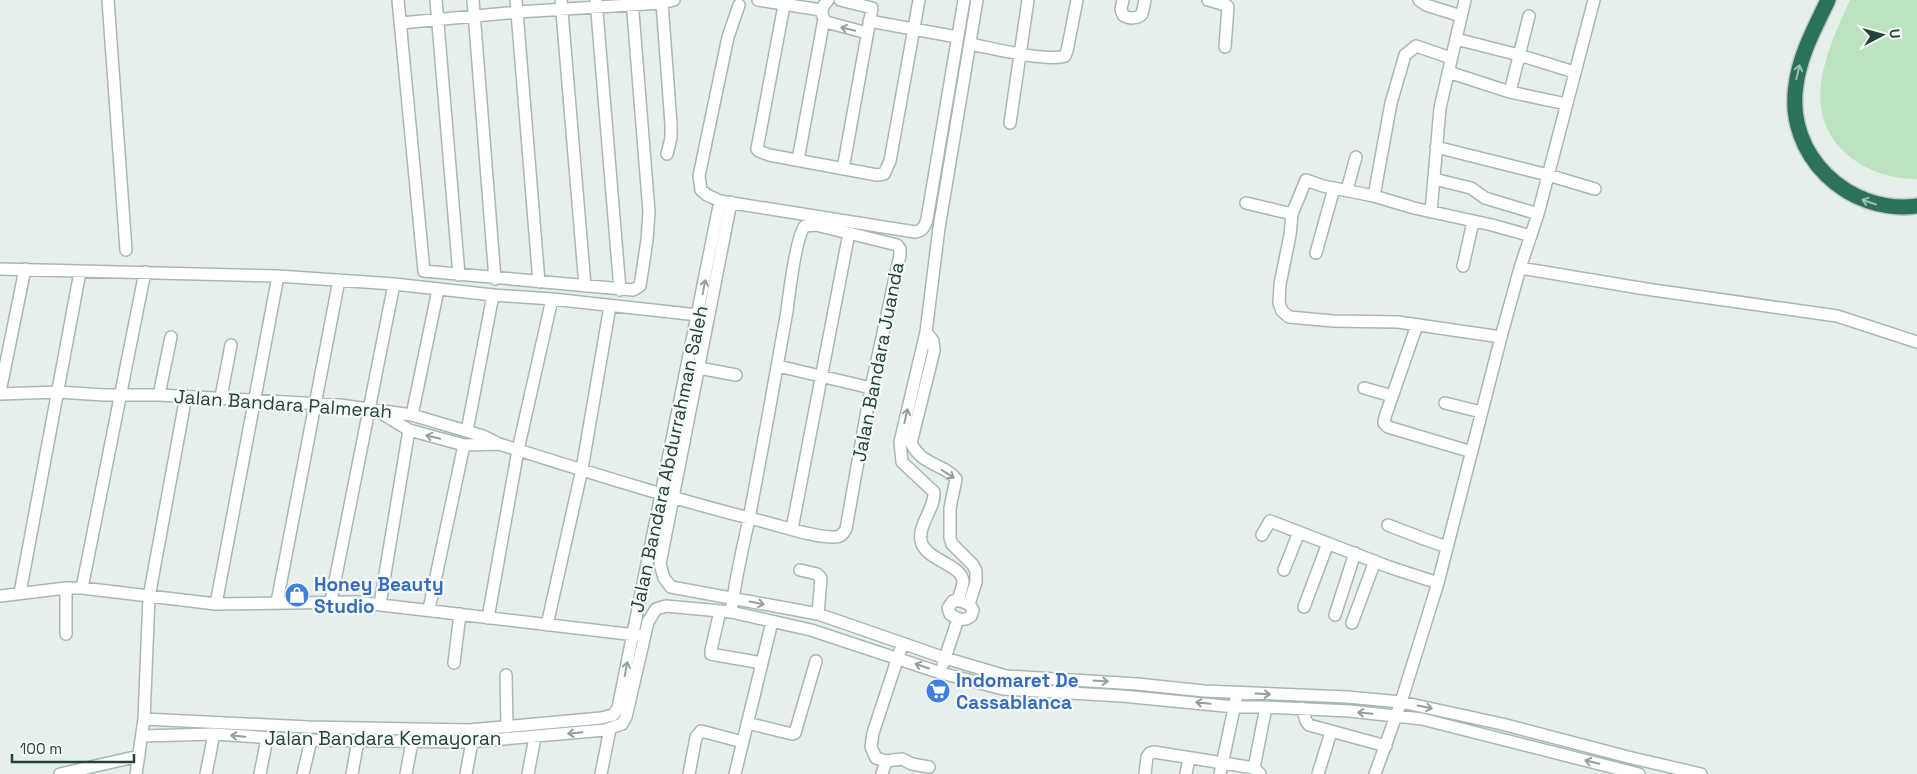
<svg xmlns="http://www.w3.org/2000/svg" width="1917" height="774" font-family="'Space Grotesk',sans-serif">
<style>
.grass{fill:#bde2c2}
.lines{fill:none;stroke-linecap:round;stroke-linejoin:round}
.minor-casing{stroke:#a8b8b0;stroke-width:14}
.highway-casing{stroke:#c1cac7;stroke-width:18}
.minor{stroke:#fff;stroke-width:11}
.highway{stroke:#2c725a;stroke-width:15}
.oneway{stroke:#91a19a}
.oneway2{stroke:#9cbdb1}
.labels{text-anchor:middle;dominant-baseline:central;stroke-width:4.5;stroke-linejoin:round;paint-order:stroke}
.street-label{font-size:19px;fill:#234336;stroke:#f7fbf8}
.shop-label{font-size:19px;font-weight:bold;fill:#366cbe;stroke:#f7fbf8;text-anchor:start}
</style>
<rect width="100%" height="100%" fill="#e6efea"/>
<path class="grass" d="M1850 0H1917V179C1893 179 1869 172 1850 157 1797 113 1827 51 1850 0Z"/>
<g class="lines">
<defs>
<path id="minor" d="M108 0 126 250
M398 0 424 271 633 290 640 286 647 240 649 212 632 0
M436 0 459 275
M473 0 495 279
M516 0 539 282
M561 0 585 286
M596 0 620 290
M758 0 821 10
M785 0 757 149 759 151 769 155 877 175 884 174 890 161 919 0
M828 0C821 7 820 14 826 22L867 33
M840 0 872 8 843 169
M1123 0 1121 9 1123 15C1128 19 1138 19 1142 14L1145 0
M1208 0 1226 5 1228 7 1225 47
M1419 0 1426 5 1461 16
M662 3 671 124V138L667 154
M739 5 728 37 699 176 701 190 707 195 720 201 915 232C923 231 925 226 927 219L964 0
M869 21 957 37
M401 23 518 12 662 3 674 0
M1456 39 1519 55 1574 72
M970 44C991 48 1046 62 1065 56L1067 51 1077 0
M1448 72 1510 92 1566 104
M1510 92 1529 16
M1010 123 1028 0
M1436 147 1548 175 1595 189
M798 160 824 19
M1434 179 1471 188 1485 198 1538 214
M1347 190 1356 157
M1374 196 1391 103 1405 55 1416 46 1451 58
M731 202 660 564 664 578 671 587 818 614 945 658 1006 676 1137 684 1204 691 1347 697 1401 702 1502 724 1628 757 1701 774
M1246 203 1292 214
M1431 212 1440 108 1465 0
M1316 253 1334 188
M1463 266 1473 222
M1520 268 1646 289 1837 316 1917 342
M0 269 278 276 394 284 493 295 552 299 698 315
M1417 325 1385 417 1384 423 1388 427 1472 452
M926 332 933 341 934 351 911 443C922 466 945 464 956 479L950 508V538L952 544 973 565 976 571V582L969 604
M1501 337 1398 322 1333 321 1289 317 1282 311 1279 303 1280 284 1290 235 1292 214 1306 180 1323 186 1374 196 1414 208 1492 225 1531 236
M778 366 871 388
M699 368 736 375
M1364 388 1392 396
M0 392 25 269
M0 394 58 392 104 395H159L340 405 412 415 483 436 499 444C585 471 672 499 761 521 782 526 815 538 835 537 841 537 844 533 846 529L871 388 900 255V249L897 245 816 225 805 226C796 235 789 295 787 311 775 380 762 450 749 519 742 550 735 581 731 612
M159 395 171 337
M221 397 231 345
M1445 403 1481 412
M378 411 409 430 464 445 499 444
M412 415 438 290
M467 431 493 295
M1388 525 1424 539 1447 547
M792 529 849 233
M1262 535 1270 521 1389 567 1438 583
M800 570 817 574 821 578 818 614
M1284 570 1299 532
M66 588V634
M82 588 145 272
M20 593 80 272
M0 596 66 588H82L216 604 356 602 644 636
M958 600C959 595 963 587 963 581 961 564 925 560 921 541 918 524 935 509 934 492L902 462 900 442 926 332 939 228 977 0
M331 601 394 284
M953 601H961L970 605 973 610 971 616C964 622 957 619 950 614L948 608Z
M277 602 339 280
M216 604 278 276
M380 604 409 430
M1304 607 1328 543
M429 609 464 445
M720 611 711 650V654L716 655 762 663 772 622
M1335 615 1355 553
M488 618 518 450 552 299
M1352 623 1375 561
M547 625 582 469 610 306
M900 651 873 733 871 747 876 758 886 761 902 759 912 764 929 767
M454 663 460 614
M943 664 958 619
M506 675 507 727
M1302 708 1306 721 1309 725 1386 746
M613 715 618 708 720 201
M144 719 308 727 469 730 601 718 613 715
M747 723 792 734 795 733 816 661
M622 724 626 717 648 622 656 609 666 606 731 612 811 630 941 673 1003 689 1122 696 1235 707H1266L1350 711 1422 719 1639 774
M142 736 214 734 304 740 469 742 605 730 622 724
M60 774 139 756
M136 774 144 719 149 597 186 396
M206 774 214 734
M260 774 267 738
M303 774 311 740
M352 774 358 741
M406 774 412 742
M466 774 472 742
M528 774 535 737
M601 774 610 729
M689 774 696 737 701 731 743 742
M735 774 762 663
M882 774 886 761
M1145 774 1147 757 1150 753 1154 752 1254 768
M1186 774 1189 758
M1220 774 1236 699
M1260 774 1254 768 1266 707
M1318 774 1331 732
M1375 774 1401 702 1438 583 1501 337 1520 268 1538 214 1594 0"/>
<path id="highway" d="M1828 0C1815 28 1800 54 1796 85 1785 155 1848 215 1917 206"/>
</defs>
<use href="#minor" class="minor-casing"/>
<use href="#highway" class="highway-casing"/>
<use href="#minor" class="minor"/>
<use href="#highway" class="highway"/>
</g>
<defs><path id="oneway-shaft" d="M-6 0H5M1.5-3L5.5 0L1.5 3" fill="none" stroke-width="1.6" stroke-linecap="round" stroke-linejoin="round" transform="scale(1.25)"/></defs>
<g class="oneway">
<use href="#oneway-shaft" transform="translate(848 29) rotate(-166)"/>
<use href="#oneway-shaft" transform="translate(704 287) rotate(-79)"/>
<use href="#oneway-shaft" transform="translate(906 416) rotate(-77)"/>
<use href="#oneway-shaft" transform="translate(433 437) rotate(-166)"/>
<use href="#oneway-shaft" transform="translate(948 474) rotate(33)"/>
<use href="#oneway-shaft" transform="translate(757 603) rotate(11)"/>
<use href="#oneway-shaft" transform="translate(922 666) rotate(-161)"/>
<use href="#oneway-shaft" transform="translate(626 669) rotate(-79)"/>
<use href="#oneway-shaft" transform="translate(1101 681) rotate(4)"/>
<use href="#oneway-shaft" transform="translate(1263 694) rotate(3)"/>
<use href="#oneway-shaft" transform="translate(1203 703) rotate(-174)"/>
<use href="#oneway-shaft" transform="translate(1425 707) rotate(11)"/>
<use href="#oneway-shaft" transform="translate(1365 713) rotate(-175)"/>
<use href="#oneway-shaft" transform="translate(575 733) rotate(174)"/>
<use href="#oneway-shaft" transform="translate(238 736) rotate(-175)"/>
<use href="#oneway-shaft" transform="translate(1592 762) rotate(-166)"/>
</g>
<g class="oneway2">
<use href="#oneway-shaft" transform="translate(1798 72) rotate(-77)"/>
<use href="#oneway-shaft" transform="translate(1869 202) rotate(-161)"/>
</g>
<defs>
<symbol id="shop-disc" viewBox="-11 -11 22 22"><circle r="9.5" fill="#3f7fe0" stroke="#f7fbf8"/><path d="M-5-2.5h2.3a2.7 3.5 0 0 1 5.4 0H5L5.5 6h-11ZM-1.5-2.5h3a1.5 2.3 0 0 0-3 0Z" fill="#fff"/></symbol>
<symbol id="supermarket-disc" viewBox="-11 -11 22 22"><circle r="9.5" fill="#3f7fe0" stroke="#f7fbf8"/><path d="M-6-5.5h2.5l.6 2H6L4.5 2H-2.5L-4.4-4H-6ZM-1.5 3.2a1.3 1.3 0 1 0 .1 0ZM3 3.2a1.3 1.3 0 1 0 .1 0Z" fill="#fff"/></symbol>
</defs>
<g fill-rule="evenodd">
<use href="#shop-disc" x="283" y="581" width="28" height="28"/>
<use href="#supermarket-disc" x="924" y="677" width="28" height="28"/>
</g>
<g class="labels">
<g class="street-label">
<text transform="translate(878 362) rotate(-79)">Jalan Bandara Juanda</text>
<text transform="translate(283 404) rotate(4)">Jalan Bandara Palmerah</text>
<text transform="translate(669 459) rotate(-78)">Jalan Bandara Abdurrahman Saleh</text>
<text x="383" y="738">Jalan Bandara Kemayoran</text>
</g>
<g class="shop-label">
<text x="314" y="584">Honey Beauty<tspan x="314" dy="22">Studio</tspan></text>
<text x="956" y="680">Indomaret De<tspan x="956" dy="22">Cassablanca</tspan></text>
</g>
</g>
<g transform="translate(1882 35) rotate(84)" stroke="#f7fbf8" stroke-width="4" paint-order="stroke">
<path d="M0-4L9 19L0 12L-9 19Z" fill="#234336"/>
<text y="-8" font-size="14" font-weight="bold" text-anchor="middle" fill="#234336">U</text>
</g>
<path d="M12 754v8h122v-8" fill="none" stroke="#234336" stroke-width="2.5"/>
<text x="20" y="754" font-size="15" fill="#234336" stroke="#f7fbf8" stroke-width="4" paint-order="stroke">100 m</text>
</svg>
